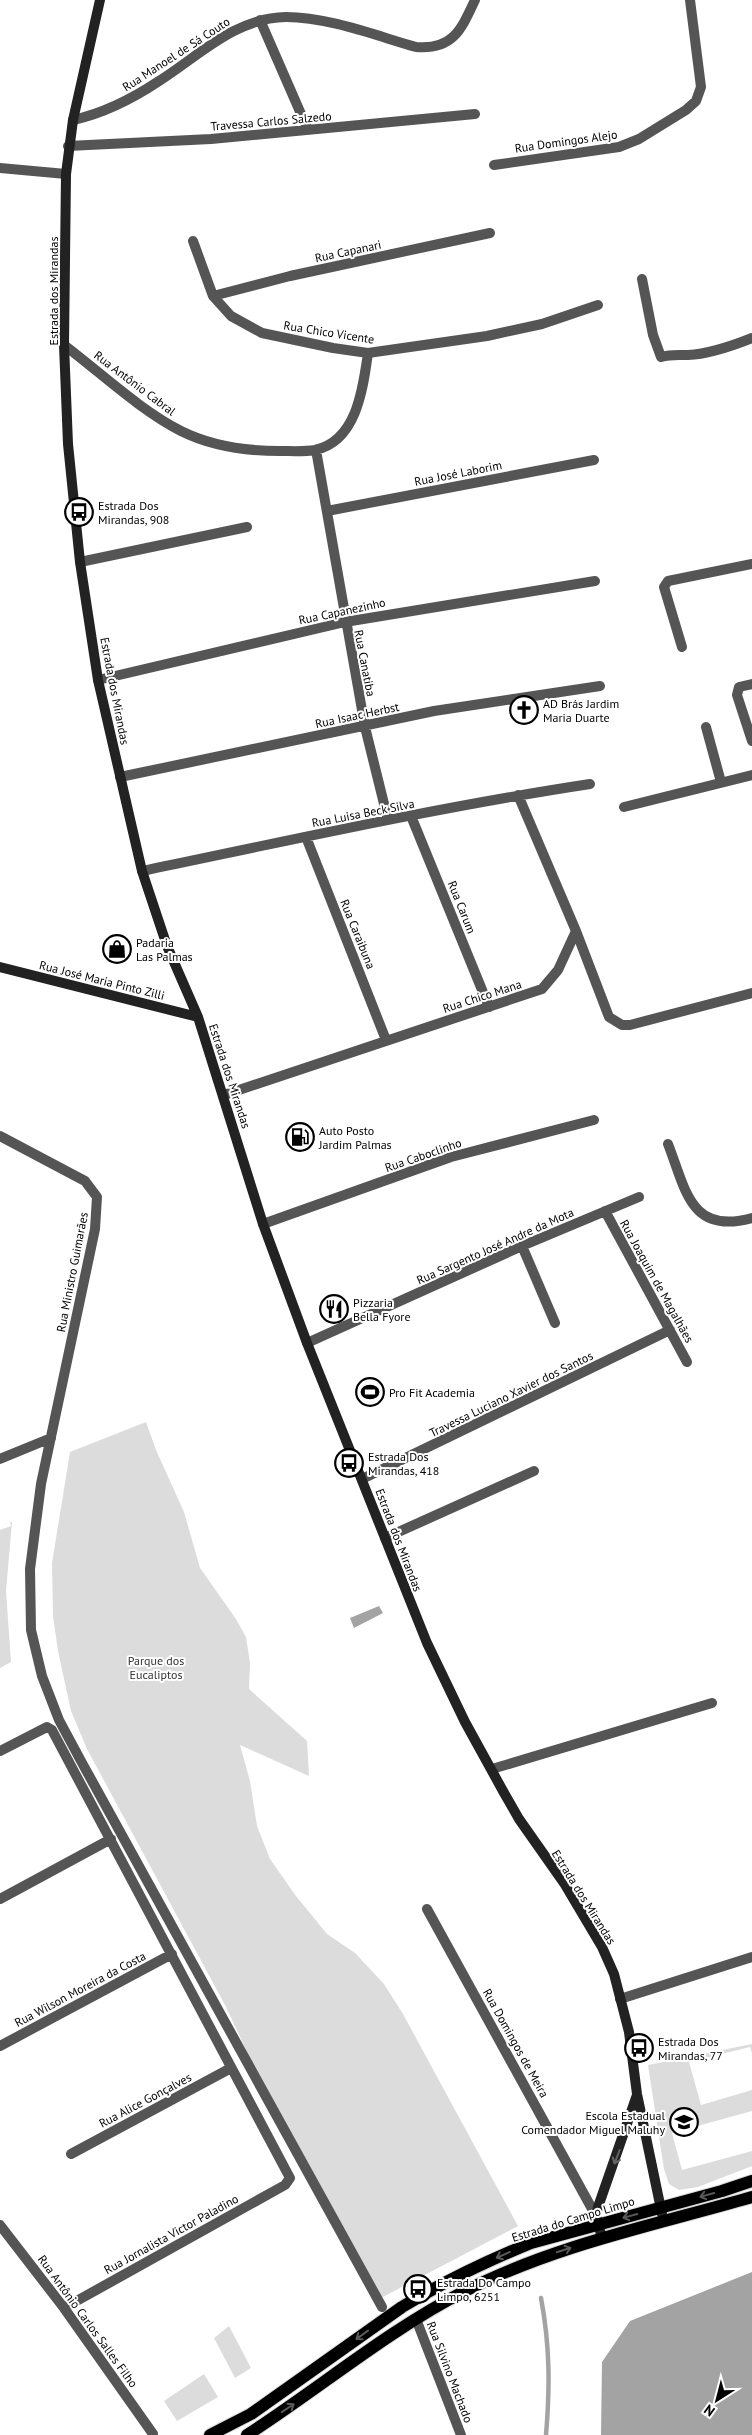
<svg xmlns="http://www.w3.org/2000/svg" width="752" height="2435" font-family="'PT Sans',sans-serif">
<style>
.green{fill:#dcdcdc}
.water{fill:#a3a3a3}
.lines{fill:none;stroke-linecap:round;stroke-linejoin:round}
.stream{stroke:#a3a3a3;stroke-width:4.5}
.primary-casing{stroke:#dbdbdb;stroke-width:14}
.street{stroke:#555;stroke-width:10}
.secondary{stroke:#222;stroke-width:10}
.primary{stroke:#000;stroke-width:12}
.oneway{stroke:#646464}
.oneway2{stroke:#595959}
.labels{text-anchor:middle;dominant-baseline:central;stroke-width:4;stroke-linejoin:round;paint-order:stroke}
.street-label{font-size:12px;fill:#000;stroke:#fff}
.poi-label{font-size:12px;fill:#000;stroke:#fff;text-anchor:start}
.park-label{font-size:12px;fill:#333;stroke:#fff}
</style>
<rect width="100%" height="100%" fill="#fff"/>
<path class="green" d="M146 1422 156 1450 184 1512 200 1568 236 1619 246 1637 250 1663 249 1689 307 1741 309 1776 240 1745 250 1781 257 1826 270 1859 296 1896 327 1934 355 1953 384 1984 403 2014 518 2226 379 2299 267 2094 225 2005 87 1749 71 1711 58 1651 53 1616 52 1563 70 1452Z
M10 1522H12L6 1591 11 1662 0 1668V1530L11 1526Z
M752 2044V2053L750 2047 689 2062 701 2105 752 2090V2111L672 2133 682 2170 752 2151V2166L698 2187 679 2190 669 2184 664 2169 648 2065Z
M229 2326 251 2368 235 2378 214 2338Z
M204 2374 218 2397 177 2421 164 2401Z"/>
<path class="water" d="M379 1606 383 1613 354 1628 350 1618Z
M752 2272V2435H601L602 2362 630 2321Z"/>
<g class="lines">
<path class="stream" d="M541 2298C550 2346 550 2387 546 2435"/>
<defs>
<path id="primary" d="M210 2435 251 2414 402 2307C443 2282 487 2261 531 2243L722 2191 752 2181
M247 2435C320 2388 387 2331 465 2291 555 2245 655 2225 752 2197"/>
</defs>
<use href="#primary" class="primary-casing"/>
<path class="street" d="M260 20 308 130
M73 120C105 113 132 99 159 81 200 55 235 18 286 17 328 17 377 36 416 47 453 50 461 30 475 0
M68 146 211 139 475 114
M494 165 619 147 639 139 686 110 696 101 701 87 690 0
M0 168 66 174
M193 241 213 296 231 316 262 333 333 348 368 353 487 336 542 324 598 305
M642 279 653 335 661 357C671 354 678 355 688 355 709 354 732 346 752 338
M213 296 290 276 490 233
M64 345C101 373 140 410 181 431 211 446 247 451 280 451 291 451 304 452 315 450 357 441 363 388 368 353
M316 450 365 727 388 820
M327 511 594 460
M80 562 247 527
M682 647 664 587 668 581 752 564
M98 680 345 622 595 581
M752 684 739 687 737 695 752 741
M706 727 721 782
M120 777 434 711 600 686
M518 795 576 931 609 1017 622 1025H630L752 993
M624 807 752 775
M411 816 489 1007
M306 837 386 1040
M142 871C291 840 439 807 590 784
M224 1095 542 989 558 970 576 931
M0 1136 85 1181 97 1197 95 1229 41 1484 30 1569 31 1630 42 1676 59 1720 81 1761 382 2307
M668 1144C686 1190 690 1235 752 1218
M605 1211 687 1362
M263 1224 451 1157 594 1120
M522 1246 555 1323
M307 1343 522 1246 639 1197
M0 1459 51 1438
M362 1479 670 1330
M385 1538 534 1471
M0 1751 47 1727 52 1730 290 2178 285 2185 64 2308
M492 1769 712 1703
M0 1899 111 1839
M427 1909 596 2216
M620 1999 752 1957
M0 2046 172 1954
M71 2154 231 2068
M0 2225 64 2308 153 2434
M416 2319 461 2435"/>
<path class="secondary" d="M100 0 73 120 66 174 64 345 68 444 80 562 98 680 142 871 167 946 198 1017 263 1224 307 1343 427 1643 465 1722 503 1791 519 1819 564 1883 602 1947 614 1974 629 2032 637 2094 662 2214
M0 967 198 1017
M602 2238 596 2216 598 2207 637 2095"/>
<use href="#primary" class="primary"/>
</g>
<defs><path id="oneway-shaft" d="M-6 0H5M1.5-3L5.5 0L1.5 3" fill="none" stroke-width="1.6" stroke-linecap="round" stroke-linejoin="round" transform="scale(1.25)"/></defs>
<use class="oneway" href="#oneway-shaft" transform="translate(617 2157) rotate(111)"/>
<g class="oneway2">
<use href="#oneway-shaft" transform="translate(707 2195) rotate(165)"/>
<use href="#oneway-shaft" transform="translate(630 2216) rotate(165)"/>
<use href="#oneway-shaft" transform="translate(564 2250) rotate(-18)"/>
<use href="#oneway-shaft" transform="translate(503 2255) rotate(156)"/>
<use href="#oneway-shaft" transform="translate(362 2335) rotate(144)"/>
<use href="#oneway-shaft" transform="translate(288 2408) rotate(-34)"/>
</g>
<defs>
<symbol id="bus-ring" viewBox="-11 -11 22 22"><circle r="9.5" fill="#fff" stroke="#000" stroke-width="1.5"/><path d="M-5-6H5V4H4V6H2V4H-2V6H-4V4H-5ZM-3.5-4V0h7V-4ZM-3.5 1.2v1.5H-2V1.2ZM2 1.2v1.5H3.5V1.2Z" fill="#000"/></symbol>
<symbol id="church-ring" viewBox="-11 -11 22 22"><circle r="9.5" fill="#fff" stroke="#000" stroke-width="1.5"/><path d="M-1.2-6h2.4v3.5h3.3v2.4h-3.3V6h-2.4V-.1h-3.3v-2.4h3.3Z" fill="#000"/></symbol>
<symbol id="shop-ring" viewBox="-11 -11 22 22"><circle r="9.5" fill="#fff" stroke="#000" stroke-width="1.5"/><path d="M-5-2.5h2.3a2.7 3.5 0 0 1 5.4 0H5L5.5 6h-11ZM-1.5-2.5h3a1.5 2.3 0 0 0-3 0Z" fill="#000"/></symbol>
<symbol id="fuel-ring" viewBox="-11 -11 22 22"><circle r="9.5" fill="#fff" stroke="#000" stroke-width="1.5"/><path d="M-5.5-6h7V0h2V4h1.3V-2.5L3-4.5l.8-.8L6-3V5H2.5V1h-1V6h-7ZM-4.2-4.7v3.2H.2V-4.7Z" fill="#000"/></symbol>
<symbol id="restaurant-ring" viewBox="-11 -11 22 22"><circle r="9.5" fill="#fff" stroke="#000" stroke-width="1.5"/><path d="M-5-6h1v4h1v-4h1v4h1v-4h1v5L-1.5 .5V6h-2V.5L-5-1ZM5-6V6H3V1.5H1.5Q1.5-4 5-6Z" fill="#000"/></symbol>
<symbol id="stadium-ring" viewBox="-11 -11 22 22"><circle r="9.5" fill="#fff" stroke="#000" stroke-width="1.5"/><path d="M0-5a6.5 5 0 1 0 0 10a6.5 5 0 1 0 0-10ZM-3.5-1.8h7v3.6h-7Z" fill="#000"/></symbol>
<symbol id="school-ring" viewBox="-11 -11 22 22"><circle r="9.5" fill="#fff" stroke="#000" stroke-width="1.5"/><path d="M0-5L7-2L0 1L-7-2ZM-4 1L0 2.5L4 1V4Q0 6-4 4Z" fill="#000"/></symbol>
</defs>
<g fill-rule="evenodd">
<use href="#bus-ring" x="63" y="496" width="32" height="32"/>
<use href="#church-ring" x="508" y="694" width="32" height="32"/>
<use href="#shop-ring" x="101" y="933" width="32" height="32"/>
<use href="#fuel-ring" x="284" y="1121" width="32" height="32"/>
<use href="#restaurant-ring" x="318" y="1293" width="32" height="32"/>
<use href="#stadium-ring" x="354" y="1376" width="32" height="32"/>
<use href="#bus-ring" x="333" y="1447" width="32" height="32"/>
<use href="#bus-ring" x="623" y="2032" width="32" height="32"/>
<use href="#school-ring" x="668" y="2106" width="32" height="32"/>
<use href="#bus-ring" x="402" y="2273" width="32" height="32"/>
</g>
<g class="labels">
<g class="street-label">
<text transform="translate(176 54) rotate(-33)">Rua Manoel de Sá Couto</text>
<text transform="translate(271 121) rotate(-5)">Travessa Carlos Salzedo</text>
<text transform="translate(566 141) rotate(-8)">Rua Domingos Alejo</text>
<text transform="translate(348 251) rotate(-12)">Rua Capanari</text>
<text transform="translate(53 291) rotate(-90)">Estrada dos Mirandas</text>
<text transform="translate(329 332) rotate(9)">Rua Chico Vicente</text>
<text transform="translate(135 383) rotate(37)">Rua Antônio Cabral</text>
<text transform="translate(458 473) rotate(-11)">Rua José Laborim</text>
<text transform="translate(342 611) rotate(-12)">Rua Capanezinho</text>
<text transform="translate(365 663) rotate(79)">Rua Canatiba</text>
<text transform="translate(115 691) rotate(79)">Estrada dos Mirandas</text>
<text transform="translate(357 715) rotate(-12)">Rua Isaac Herbst</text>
<text transform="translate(363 813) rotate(-11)">Rua Luisa Beck Silva</text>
<text transform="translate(462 907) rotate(68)">Rua Carum</text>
<text transform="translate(358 934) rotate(68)">Rua Caraibuna</text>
<text transform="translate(102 980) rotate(14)">Rua José Maria Pinto Zilli</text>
<text transform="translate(482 996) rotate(-18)">Rua Chico Mana</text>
<text transform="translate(230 1076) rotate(72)">Estrada dos Mirandas</text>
<text transform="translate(423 1155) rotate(-19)">Rua Caboclinho</text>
<text transform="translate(495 1246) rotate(-24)">Rua Sargento José Andre da Mota</text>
<text transform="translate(72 1272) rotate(-79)">Rua Ministro Guimarães</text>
<text transform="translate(657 1281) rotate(61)">Rua Joaquim de Magalhães</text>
<text transform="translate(511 1394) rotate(-26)">Travessa Luciano Xavier dos Santos</text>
<text transform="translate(399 1540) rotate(69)">Estrada dos Mirandas</text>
<text transform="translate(584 1897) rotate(58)">Estrada dos Mirandas</text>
<text transform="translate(80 1989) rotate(-28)">Rua Wilson Moreira da Costa</text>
<text transform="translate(516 2043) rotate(61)">Rua Domingos de Meira</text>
<text transform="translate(145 2100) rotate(-28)">Rua Alice Gonçalves</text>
<text transform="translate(573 2219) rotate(-17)">Estrada do Campo Limpo</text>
<text transform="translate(171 2234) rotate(-29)">Rua Jornalista Victor Paladino</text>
<text transform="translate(88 2321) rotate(54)">Rua Antônio Carlos Salles Filho</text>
<text transform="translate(450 2372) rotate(69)">Rua Silvino Machado</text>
</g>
<g class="poi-label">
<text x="98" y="505">Estrada Dos<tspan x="98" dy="14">Mirandas, 908</tspan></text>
<text x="543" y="703">AD Brás Jardim<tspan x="543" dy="14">Maria Duarte</tspan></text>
<text x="136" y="942">Padaria<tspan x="136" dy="14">Las Palmas</tspan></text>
<text x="319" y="1130">Auto Posto<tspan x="319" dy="14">Jardim Palmas</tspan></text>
<text x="353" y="1302">Pizzaria<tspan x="353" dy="14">Bella Fyore</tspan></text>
<text x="389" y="1392">Pro Fit Academia</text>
<text x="368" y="1456">Estrada Dos<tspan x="368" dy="14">Mirandas, 418</tspan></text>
<text x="658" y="2041">Estrada Dos<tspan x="658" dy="14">Mirandas, 77</tspan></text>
<text x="665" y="2115" text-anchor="end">Escola Estadual<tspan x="665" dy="14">Comendador Miguel Maluhy</tspan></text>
<text x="437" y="2282">Estrada Do Campo<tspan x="437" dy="14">Limpo, 6251</tspan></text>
</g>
<g class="park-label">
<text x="156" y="1660">Parque dos<tspan x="156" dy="14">Eucaliptos</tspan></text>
</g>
</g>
<g transform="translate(717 2400) rotate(216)" stroke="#ffffff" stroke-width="4" paint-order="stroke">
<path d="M0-4L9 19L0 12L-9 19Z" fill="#000000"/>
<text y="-8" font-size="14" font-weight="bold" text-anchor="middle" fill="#000000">N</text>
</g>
</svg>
